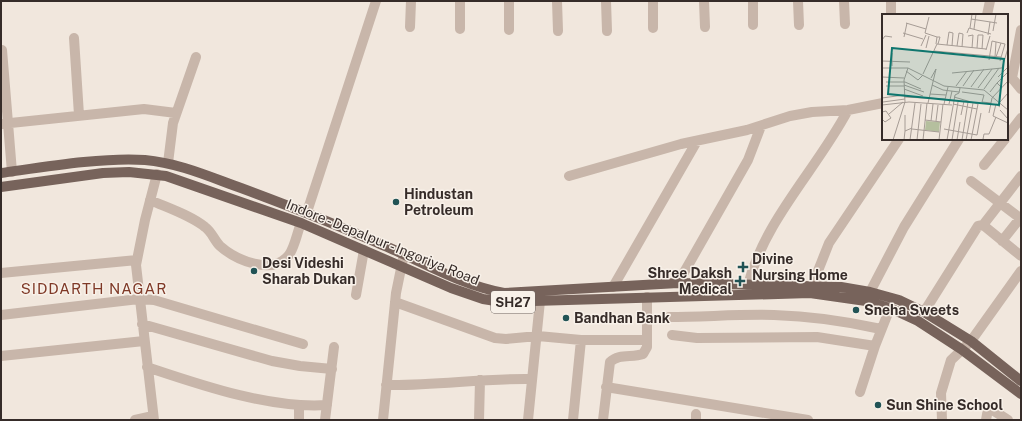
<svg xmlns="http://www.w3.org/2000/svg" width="1022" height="421" font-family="'Public Sans',sans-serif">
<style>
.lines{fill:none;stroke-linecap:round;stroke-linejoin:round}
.minor{stroke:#c8b6aa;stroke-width:10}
.major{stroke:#77635b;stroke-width:10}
.poi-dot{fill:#215355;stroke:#f8f1e9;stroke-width:1.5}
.labels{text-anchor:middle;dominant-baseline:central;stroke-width:3;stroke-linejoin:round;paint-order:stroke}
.shield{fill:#f8f1e9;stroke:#706763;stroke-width:1}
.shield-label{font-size:13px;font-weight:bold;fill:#362c29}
.poi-label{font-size:14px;font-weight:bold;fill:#362c29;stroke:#f8f1e9;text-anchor:start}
.street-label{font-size:14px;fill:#362c29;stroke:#f8f1e9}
.neighbourhood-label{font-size:15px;letter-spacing:1px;fill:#7f3927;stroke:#f8f1e9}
.inset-road{fill:none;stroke:#a69c95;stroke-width:1}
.view{fill:#0f766e;fill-opacity:0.15;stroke:#0f766e;stroke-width:2}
.inset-edge{fill:none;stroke:#362c29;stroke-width:2}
</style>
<rect width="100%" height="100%" fill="#f1e7dd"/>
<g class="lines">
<path class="minor" d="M460 1V29
M509 1V30
M557 1 558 31
M606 1 607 31
M704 1 705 27
M753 1V25
M798 1 799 25
M844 1 845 24
M891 1V15
M987 15 990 1
M410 27 411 1
M653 28V1
M74 38 79 115
M2 50 12 172
M1007 78H1012L1021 89
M1012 78 1021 30
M1 124 144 109 176 113
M1007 136 1021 118
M168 163 173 123 196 57
M984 165 1005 139
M569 176 681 144 747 130 790 116 812 112 848 110 883 103
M971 181 1020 218
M150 200C168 208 190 215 205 227 212 232 214 240 220 246 236 260 272 276 289 255 295 246 297 233 301 223
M307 212 376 1
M983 225 1021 176
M1002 241 1021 217
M1 273 137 260
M678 283 748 160 761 126
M748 285C765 219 817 169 848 110
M812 286 829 243 899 139
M613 287 697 141
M870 292 904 227 959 139
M356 295 364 250
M395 302 495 338 506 339 538 336 581 340H647
M924 312 978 226 983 225 1021 256
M1 315 139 299 154 300 303 344
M669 317C704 317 739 314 774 315 810 316 845 321 881 329
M142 324 272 361 300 366 332 369
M672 335 697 338 817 337 875 346
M1 356 144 341
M147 367C201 385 270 409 327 405
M386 385C435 386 483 378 532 379
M606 387 808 420
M860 392 875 346 890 308
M135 420 153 416
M154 420 136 265 145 220 157 174
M299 420V406
M325 420 334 347
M383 420 396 293 404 254
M479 420 480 380
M528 420 540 301
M573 420 581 340
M603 420 610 362C619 353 632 358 643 354L647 347V297
M696 420V414
M942 420 941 393 951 360 971 341 1021 271
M986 420 988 409H991L1008 420"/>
<path class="major" d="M1 173C44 167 103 157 145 160 179 163 210 177 241 188 287 205 333 223 378 243 420 260 459 285 504 293L678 283 841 287 870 292 899 300 924 312 971 341 1021 381
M1 187 103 173 129 172 166 176 301 223 451 288 483 299 502 302 810 293 866 301 890 308 918 321 961 349 1021 394"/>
</g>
<g class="poi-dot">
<circle cx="396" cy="202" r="4"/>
<path d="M741 261h4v4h4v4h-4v4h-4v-4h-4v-4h4z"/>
<circle cx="254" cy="271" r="4"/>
<path d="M738 275h4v4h4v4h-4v4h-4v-4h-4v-4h4z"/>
<circle cx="856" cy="310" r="4"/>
<circle cx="566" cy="318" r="4"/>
<circle cx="878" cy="405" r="4"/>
</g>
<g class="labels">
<rect class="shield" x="491" y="291" width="44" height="22" rx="3"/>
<g class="shield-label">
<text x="513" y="302">SH27</text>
</g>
<g class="poi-label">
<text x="404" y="194">Hindustan<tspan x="404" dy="16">Petroleum</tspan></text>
<text x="752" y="259">Divine<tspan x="752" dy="16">Nursing Home</tspan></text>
<text x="262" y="263">Desi Videshi<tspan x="262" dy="16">Sharab Dukan</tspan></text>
<text x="732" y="273" text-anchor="end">Shree Daksh<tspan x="732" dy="16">Medical</tspan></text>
<text x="864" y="310">Sneha Sweets</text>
<text x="574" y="318">Bandhan Bank</text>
<text x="886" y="405">Sun Shine School</text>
</g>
<g class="street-label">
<text transform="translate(383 242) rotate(22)">Indore - Depalpur - Ingoriya Road</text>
</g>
<g class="neighbourhood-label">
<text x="94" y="288">SIDDARTH NAGAR</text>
</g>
</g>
<g transform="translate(882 14)">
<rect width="126" height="126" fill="#f1e7dd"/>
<path d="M44 107 58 108 57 118 43 116Z" fill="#b5bf9e"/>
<path class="inset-road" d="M47 3 43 19 55 23M89 5 115 9M24 9 44 15M88 14 90 0M92 15 94 0M111 17 114 0M21 19 41 25M85 19 87 14 109 20M106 21 108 8M86 22 91 21 90 34M22 23 25 9M0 26 3 22 10 23M54 30 55 23H58L56 30M65 31 67 18 71 19 70 32M39 32 44 21M75 32 77 19 81 20 80 33M44 34 47 22M95 34 96 21H101L100 35M104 36 108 22M52 37 119 43M113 43 114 28M114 43 119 29M107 46 110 27 123 30 118 47M0 47 28 48M10 52V39M0 54H26L62 72 102 76 126 96M120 54 126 34M24 57 36 66 41 61M70 59 120 54M41 60 55 30 104 35M0 63 22 64M116 63 126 53M4 68H23L39 75M115 69 126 58M22 71 42 78M50 71 61 76 77 78M4 72H22M74 72 85 57M81 72 92 56M89 73 102 55M96 74 110 55M22 75 41 82M102 75 117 54M80 78 102 81M108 78 115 69 120 74M48 80 64 81M102 81 100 88 109 89M22 83 63 85M72 83 96 90 89 126M0 84 22 81M1 88 23 85M118 88 126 79M46 89 54 55 49 64M62 90 66 73M67 90 70 77M71 90 95 95M0 91 27 88 70 91M118 93 114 90 111 102 126 109M118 96 126 105M0 98 4 97 9 104 3 108 0 105M107 99 110 84 126 67M7 100 21 88M23 101V117M79 101 82 87M43 106 59 108M49 107 51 90M54 107 56 91M30 115 57 118M62 115 95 121 99 99M11 126 23 88 22 66 26 54M22 126 23 117 30 114M28 126 33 89M35 126 39 90M41 126 45 89M57 126 61 90M65 126 73 81 77 79 78 74M70 126 76 88M75 126 78 108M80 126 86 88M84 126 91 89M104 126 101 125 102 120H107L114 103"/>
<path class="view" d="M10 34 122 45 117 91 6 80Z"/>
<rect width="126" height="126" class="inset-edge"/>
</g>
<rect width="1022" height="421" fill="none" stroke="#362c29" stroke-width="4"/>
</svg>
